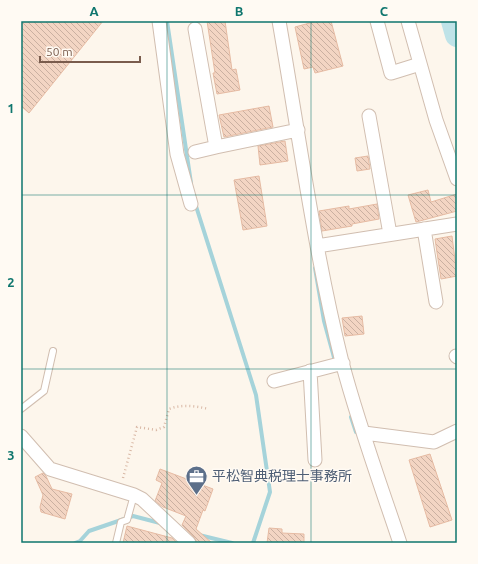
<svg xmlns="http://www.w3.org/2000/svg" width="478" height="564" font-family="Ubuntu,'Noto Sans JP',sans-serif">
<style>
.lines{fill:none;stroke-linecap:round;stroke-linejoin:round}
.stream{stroke:#a5d3da;stroke-width:4}
.river{stroke:#bfe3e8;stroke-width:24}
.building{fill:url(#building-back-hatch);stroke:#e6bba3}
.lane-casing{stroke:#d1beb0;stroke-width:8}
.street-casing{stroke:#d1beb0;stroke-width:15}
.path{stroke:#d9b8a5;stroke-width:2.5;stroke-dasharray:1 3;stroke-linecap:butt}
.lane{stroke:#fff;stroke-width:6}
.street{stroke:#fff;stroke-width:13}
.grid{fill:none;stroke:#0f766e;stroke-width:1;stroke-opacity:0.55}
.labels{text-anchor:middle;dominant-baseline:central;stroke-width:3;stroke-linejoin:round;paint-order:stroke}
.service-label{font-size:14px;fill:#4e5e75;stroke:#fffaf3;text-anchor:start}
.neatline{fill:none;stroke:#0f766e;stroke-width:1.5}
.grid-label{font-size:13px;text-anchor:middle;font-weight:bold;fill:#0f766e}
</style>
<defs>
<pattern id="building-back-hatch" width="6" height="6" patternUnits="userSpaceOnUse"><rect width="6" height="6" fill="#f3d5c3"/><path d="M-1 5l2 2M0 0l6 6M5-1l2 2" fill="none" stroke="#cab0a1"/></pattern>
</defs>
<rect width="100%" height="100%" fill="#fdf6ec"/>
<g class="lines">
<path class="stream" d="M167 21 191 183
M195 203 256 395 270 492 253 543
M315 268 324 321 335 361
M351 417 356 432
M199 535 232 543
M75 543 80 541 89 531 133 516 160 523"/>
<path class="river" d="M453 21 457 35"/>
</g>
<path class="building" d="M21 21H103L29 113 21 106Z
M207 21H225L232 70 236 69 240 90 217 94 213 73H215Z
M317 21H331L343 66 315 73 313 67 304 69 295 27Z
M269 106 273 127 224 137 219 115Z
M285 141 288 161 260 165 258 146Z
M368 156 370 169 357 171 355 158Z
M259 176 267 226 243 230 234 180Z
M428 190 431 202 457 194V211L416 222 408 195Z
M377 204 379 219 352 224V226L322 231 319 211 349 206V209Z
M452 236 457 276 441 279 435 239Z
M362 316 364 334 345 336 342 318Z
M430 454 452 520 430 527 409 460Z
M160 469 213 489 205 511 203 510 196 529 212 543H197L194 537 182 525 186 516 163 507 155 501 162 483 156 480Z
M43 473 46 476 52 489 72 494 65 519 41 512 40 507 43 495 35 477Z
M127 526 172 538 177 543H123Z
M269 528 282 529V533L304 534V543H267Z"/>
<g class="lines">
<defs>
<path id="lane" d="M21 409 44 391 53 351
M116 543 121 522 127 520 134 495"/>
<path id="street" d="M159 21 177 154 191 204
M279 21C299 135 314 250 342 362 358 423 380 483 400 543
M377 21 391 73 420 64
M408 21 436 120 457 179
M195 29 216 147 298 130
M369 116 390 234
M195 152 216 147
M424 229 436 302
M317 246 457 224
M456 356 457 357
M310 371 315 460
M274 381 343 363
M364 433 434 442 457 431
M21 436 50 469 134 495 142 499 189 543"/>
</defs>
<use href="#lane" class="lane-casing"/>
<use href="#street" class="street-casing"/>
<path class="path" d="M123 478 137 427 156 430 164 427 169 409C182 404 195 406 209 409"/>
<use href="#lane" class="lane"/>
<use href="#street" class="street"/>
</g>
<path class="grid" d="M167 21V543M311 21V543M21 195H457M21 369H457"/>
<defs>
<symbol id="office-pin" viewBox="-11 -11 22 30"><path d="M0 17L-7.5 6A9.5 9.5 0 1 1 7.5 6Z" fill="#5c6f8a" stroke="#fffaf3"/><path d="M-6-3h4V-5.5h4V-3h4V5H-6ZM-1-4.5V-3h2v-1.5ZM-6 0V1H6V0Z" fill="#fff"/></symbol>
</defs>
<g fill-rule="evenodd">
<use href="#office-pin" x="184" y="464" width="25" height="34"/>
</g>
<g class="labels">
<g class="service-label">
<text x="212" y="476">平松智典税理士事務所</text>
</g>
</g>
<rect width="478" height="564" fill="none" stroke="#fffaf3" stroke-width="44"/>
<path d="M40 56v6h100v-6" fill="none" stroke="#7a5c4d" stroke-width="2"/>
<text x="46" y="56" font-size="12" fill="#7a5c4d" stroke="#fffaf3" stroke-width="3" paint-order="stroke">50 m</text>
<rect x="22" y="22" width="434" height="520" class="neatline"/>
<g class="grid-label">
<text x="94" y="16">A</text>
<text x="239" y="16">B</text>
<text x="384" y="16">C</text>
<text x="11" y="113">1</text>
<text x="11" y="287">2</text>
<text x="11" y="460">3</text>
</g>
</svg>
